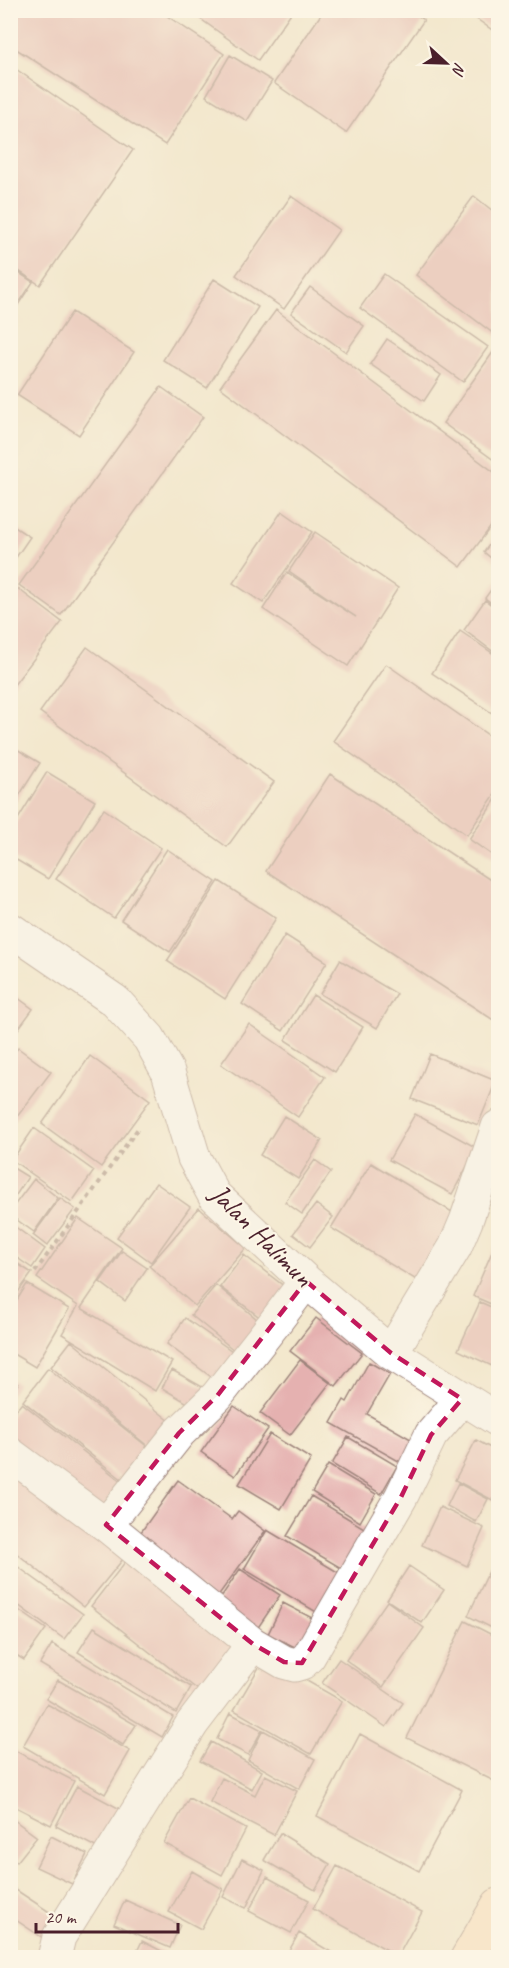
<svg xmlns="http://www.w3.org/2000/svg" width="509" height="1968" font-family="Caveat,sans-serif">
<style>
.building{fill:#e5b1b0}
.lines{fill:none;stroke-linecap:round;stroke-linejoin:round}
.street-casing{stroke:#9e847c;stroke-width:35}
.secondary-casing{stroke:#9e847c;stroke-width:35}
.path{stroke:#9e847c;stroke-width:4;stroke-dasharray:4.5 4.5;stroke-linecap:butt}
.street{stroke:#fff;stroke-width:33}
.secondary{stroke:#fee4c6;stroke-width:33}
.marked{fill:none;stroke:#c2185b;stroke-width:4.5;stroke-dasharray:12 8;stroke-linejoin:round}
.labels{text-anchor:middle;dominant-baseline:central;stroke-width:4.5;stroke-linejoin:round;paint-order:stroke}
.street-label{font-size:28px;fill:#4a1f2b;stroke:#fcf5e5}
</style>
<rect width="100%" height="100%" fill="#fcf5e5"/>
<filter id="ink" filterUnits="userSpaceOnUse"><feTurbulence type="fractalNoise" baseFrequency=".0167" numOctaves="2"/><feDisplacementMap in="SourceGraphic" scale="12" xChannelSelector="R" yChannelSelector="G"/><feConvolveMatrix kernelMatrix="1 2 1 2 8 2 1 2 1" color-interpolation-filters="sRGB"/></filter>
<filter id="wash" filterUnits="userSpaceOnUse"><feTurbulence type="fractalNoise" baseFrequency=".008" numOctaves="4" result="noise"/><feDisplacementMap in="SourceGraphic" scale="24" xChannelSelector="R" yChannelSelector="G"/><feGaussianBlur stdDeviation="1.35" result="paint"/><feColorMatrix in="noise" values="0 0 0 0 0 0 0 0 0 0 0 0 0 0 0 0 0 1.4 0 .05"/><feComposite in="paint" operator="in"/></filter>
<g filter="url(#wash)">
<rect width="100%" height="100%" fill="#f3e8cd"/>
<g id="blocks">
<path class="building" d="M14 10H158L224 54 165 145 10 45V16Z
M188 10H293L258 60Z
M324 10H410L424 20 346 133 274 83Z
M464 10H498V34Z
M230 55 272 81 247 121 206 96Z
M10 65 133 150 40 285 10 265Z
M291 196 339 230 284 309 236 275Z
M474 196 498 215V337L416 275Z
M10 267 33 282 10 317Z
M384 274 488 347 463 382 360 308Z
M214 279 258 307 207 388 163 360Z
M310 287 364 326 346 352 291 313Z
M276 310 498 475V517L461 567 220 387Z
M72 312 134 352 79 435 17 395Z
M387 339 441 375 424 401 370 364Z
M496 348 498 350V463L443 423Z
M161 387 203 417 61 615 19 585Z
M282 511 312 532 263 603 233 583Z
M10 524 30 537 10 566Z
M315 532 398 588 348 666 263 609 287 572 356 617 289 571Z
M498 532V564L484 552Z
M498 580V608L485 598Z
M17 588 62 622 10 690V597Z
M485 600 498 610V655L464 630Z
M460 631 498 657V717L432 673Z
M87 647 274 782 227 847 40 712Z
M386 664 498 742V790L467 835 333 741Z
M10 745 40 763 10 810Z
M47 772 95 801 48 879 10 856V832Z
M330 774 498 885V1023L266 871Z
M498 796V859L469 839Z
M104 809 161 848 114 918 56 879Z
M167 849 216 882 170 952 121 920Z
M219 881 276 918 225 999 167 961Z
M285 935 327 962 283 1031 242 1004Z
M340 960 397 994 377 1028 320 994Z
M10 992 33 1009 10 1040Z
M313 995 363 1027 335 1072 285 1040Z
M249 1024 325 1077 298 1117 221 1064Z
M18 1048 51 1072 10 1126V1058Z
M430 1054 496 1081 478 1125 412 1099Z
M90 1056 150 1100 101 1167 42 1124Z
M415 1114 477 1148 452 1194 389 1160Z
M284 1116 322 1140 298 1179 260 1155Z
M34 1128 94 1171 72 1202 12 1160Z
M315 1160 331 1172 302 1214 285 1202Z
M371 1163 462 1218 423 1284 331 1228Z
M10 1166 28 1177 10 1204Z
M34 1179 58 1198 34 1232 10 1215V1211Z
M156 1183 190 1207 151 1262 117 1237Z
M60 1198 75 1209 47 1246 33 1235Z
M316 1204 333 1217 310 1247 293 1234Z
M199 1208 246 1248 195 1306 149 1266Z
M78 1218 122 1248 81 1308 172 1362 155 1391 62 1334 78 1306 37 1278Z
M10 1223 45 1249 32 1268 10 1253Z
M498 1238V1307L473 1296Z
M122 1251 147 1268 125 1301 100 1282Z
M244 1255 290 1291 266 1322 220 1287Z
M10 1259 32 1273 16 1295 10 1292Z
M27 1284 69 1309 35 1367 10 1352V1311Z
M216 1285 269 1329 245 1359 191 1315Z
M480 1302 498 1310V1352L492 1366 458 1350Z
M185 1318 242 1358 222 1385 167 1344Z
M316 1318 362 1353 336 1386 290 1351Z
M71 1341 176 1426 155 1452 51 1367Z
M300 1360 330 1383 290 1435 260 1413Z
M369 1362 390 1374 367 1414 423 1446 411 1468 331 1423 344 1400 347 1402Z
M48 1368 159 1456 133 1488 23 1401Z
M172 1370 206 1389 196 1408 162 1388Z
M10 1378 18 1384 10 1395Z
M22 1403 122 1482 96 1516 10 1449V1417Z
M234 1406 268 1429 235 1476 201 1452Z
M270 1434 311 1459 281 1509 239 1484Z
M348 1437 397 1466 381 1494 332 1464Z
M476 1440 498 1452V1503L455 1480Z
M328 1465 376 1494 360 1522 312 1492Z
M10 1466 124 1558 84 1607 10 1548Z
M178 1480 232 1519 238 1511 265 1531 215 1600 136 1539Z
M458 1483 488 1499 476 1522 447 1506Z
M311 1496 369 1531 346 1571 287 1536Z
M440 1507 484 1528 467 1566 422 1545Z
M267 1530 346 1577 323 1616 244 1569Z
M498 1552V1631L468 1616Z
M129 1557 245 1648 207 1697 91 1606Z
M10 1561 83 1614 64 1639 10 1599Z
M409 1566 444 1590 422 1623 387 1600Z
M240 1569 280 1595 257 1629 217 1603Z
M387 1601 424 1628 383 1687 346 1660Z
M283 1603 316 1620 301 1650 268 1634Z
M10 1604 46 1629 24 1660 10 1651Z
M465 1621 498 1638V1783L407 1738Z
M94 1627 191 1687 176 1713 78 1652Z
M52 1644 173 1717 162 1737 40 1664Z
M265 1657 342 1701 311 1754 234 1710Z
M339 1659 403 1703 386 1727 322 1683Z
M58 1680 136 1725 123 1745 46 1699Z
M47 1704 130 1751 105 1794 23 1746Z
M230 1713 262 1730 248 1755 217 1739Z
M263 1730 315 1759 299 1789 248 1760Z
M360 1734 462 1790 419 1871 317 1816Z
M211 1742 262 1771 252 1789 200 1761Z
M10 1748 74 1781 51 1825 10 1804Z
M265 1775 297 1791 274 1835 210 1802 222 1778 255 1795Z
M77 1786 122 1810 101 1850 56 1826Z
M189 1798 246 1829 222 1875 164 1843Z
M10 1817 37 1837 17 1862 10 1857Z
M280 1833 330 1864 315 1890 264 1860Z
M51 1836 87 1854 72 1884 36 1867Z
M242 1859 264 1870 246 1908 223 1897Z
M337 1866 422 1912 398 1956 313 1909Z
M192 1871 223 1889 201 1929 169 1912Z
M267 1877 309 1900 291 1933 249 1911Z
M10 1886 60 1919 46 1940 10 1916Z
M125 1900 180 1925 170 1948 114 1924Z
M299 1933 341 1958H285Z
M142 1941 175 1958H134Z"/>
</g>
</g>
<g filter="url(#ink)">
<use href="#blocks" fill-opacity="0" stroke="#9e847c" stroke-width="1.5"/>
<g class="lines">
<defs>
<path id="street" d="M10 929 115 1001 149 1038 168 1072 194 1158 214 1195 306 1281 391 1353 498 1420
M391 1353 455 1247 466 1221 498 1127
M10 1454 106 1525 253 1644 284 1662 295 1665 302 1663 309 1656 401 1497 431 1435 462 1399
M106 1525 179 1433 217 1396 273 1325 306 1281
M54 1958 59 1937 192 1724 253 1644"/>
<path id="secondary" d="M467 1958 498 1905"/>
</defs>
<use href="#street" class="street-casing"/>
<use href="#secondary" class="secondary-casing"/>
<path class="path" d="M35 1272 139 1127"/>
<use href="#street" class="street"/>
<use href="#secondary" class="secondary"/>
</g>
</g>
<path d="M0 0H509V1968H0ZM306 1281 391 1353 462 1399 431 1435 401 1497 302 1663 284 1662 253 1644 106 1525 179 1433 217 1396Z" fill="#f3e8cd" fill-opacity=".55" fill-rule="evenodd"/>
<path class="marked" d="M306 1281 391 1353 462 1399 431 1435 401 1497 302 1663 284 1662 253 1644 106 1525 179 1433 217 1396Z"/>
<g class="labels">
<g class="street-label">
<text transform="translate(262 1235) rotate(45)">Jalan Halimun</text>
</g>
</g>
<rect width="509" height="1968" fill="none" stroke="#fcf5e5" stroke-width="36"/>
<g transform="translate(446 63) rotate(112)" stroke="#fcf5e5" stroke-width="4.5" paint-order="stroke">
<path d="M0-4.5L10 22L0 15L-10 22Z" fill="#4a1f2b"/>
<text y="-9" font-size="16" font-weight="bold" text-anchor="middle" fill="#4a1f2b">N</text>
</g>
<path d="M36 1923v9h142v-9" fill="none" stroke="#4a1f2b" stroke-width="3"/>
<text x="45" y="1923" font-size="18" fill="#4a1f2b" stroke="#fcf5e5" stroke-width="4.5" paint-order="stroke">20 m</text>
</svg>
